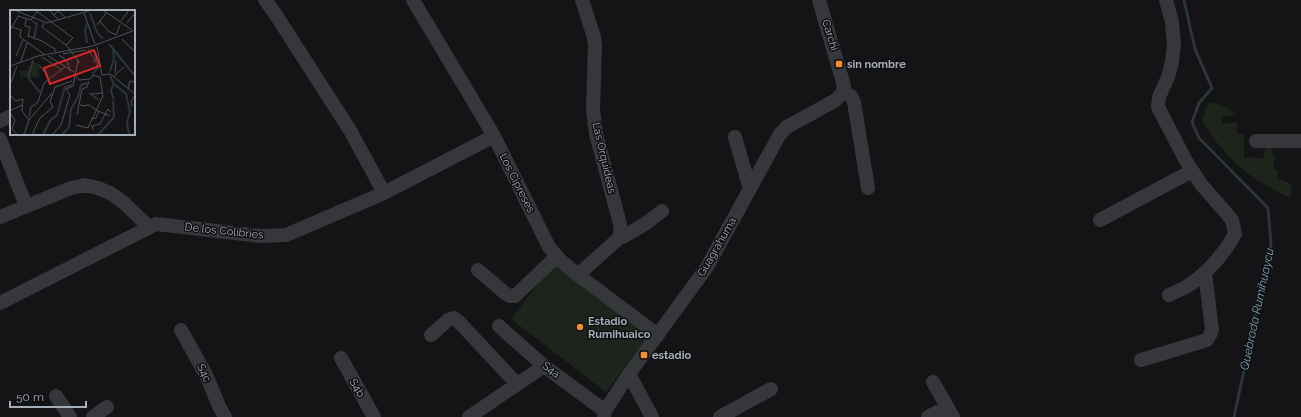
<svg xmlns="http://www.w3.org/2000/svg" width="1301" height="417" font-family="Raleway,sans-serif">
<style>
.green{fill:#1c241c}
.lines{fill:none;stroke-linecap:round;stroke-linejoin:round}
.stream{stroke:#2a363a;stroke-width:3}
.minor{stroke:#35373b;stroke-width:14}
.poi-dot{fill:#f48d2e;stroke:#0f0f11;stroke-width:1.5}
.labels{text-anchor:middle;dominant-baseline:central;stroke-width:3;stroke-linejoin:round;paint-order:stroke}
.street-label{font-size:11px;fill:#a5aeb6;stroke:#0f0f11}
.poi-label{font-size:11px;font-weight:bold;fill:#a5aeb6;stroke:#0f0f11;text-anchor:start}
.water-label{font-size:12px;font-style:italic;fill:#7ca2b2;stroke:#0f0f11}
.inset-river{fill:none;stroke:#2a363a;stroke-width:2}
.inset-road{fill:none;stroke:#4e5256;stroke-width:1}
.view{fill:#d62828;fill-opacity:0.15;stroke:#d62828;stroke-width:2}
.inset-edge{fill:none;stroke:#a5aeb6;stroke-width:2}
</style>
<rect width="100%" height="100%" fill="#141416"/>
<path class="green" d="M1209 102 1222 105 1236 114 1221 117 1223 124 1237 122V134L1244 135V157L1264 158 1265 147H1272V154H1274V170H1277V178L1291 184V196L1288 197C1250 179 1223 157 1202 120Z
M555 262 650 334 606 392 511 319Z"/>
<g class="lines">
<path class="stream" d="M1184 0 1195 49 1212 88 1199 103 1192 122 1199 138 1268 208 1271 244 1234 417"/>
<path class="minor" d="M265 0 274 12 351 132 384 193
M413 0 494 136 549 247 560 260 578 275 658 335
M1166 0 1172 22 1174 44 1172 62 1168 77 1159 97 1158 107 1186 161 1201 184 1232 220 1235 234C1224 254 1206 275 1186 287 1181 290 1175 292 1169 295
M843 92 851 96 854 102 868 188
M0 121 11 116
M735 137 750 189
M0 139 26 206
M1256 141H1301
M0 217 71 188 85 185 98 188 110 193 123 202 149 227
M1100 220 1192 171
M620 233 623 237 645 224 662 211
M478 270 506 294 510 296H515L557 256
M578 275 619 238 621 232 620 224 596 134 593 109 595 46 594 37 582 0
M0 303 156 224 261 236 286 235 384 193 494 136
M499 326 544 366 605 411
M181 330 206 375 219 406 225 417
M431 335 448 320 454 318 459 322 517 384
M341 358 374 417
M1141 360 1207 340 1210 335 1212 330 1205 272
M629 374 652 417
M933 382 953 417
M56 396 70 417
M93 417 107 407
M469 417 544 366
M604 417 605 411 629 374 707 267 780 134 787 127 836 100 843 92 844 86 819 0
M720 417 771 389
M928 417 947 407"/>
</g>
<g class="poi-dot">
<rect x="835" y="60" width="8" height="8" rx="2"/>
<circle cx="580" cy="327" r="4"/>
<rect x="640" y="351" width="8" height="8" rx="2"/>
</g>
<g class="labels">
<g class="street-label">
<text transform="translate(830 35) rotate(73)">Carchi</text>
<text transform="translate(604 158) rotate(77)">Las Orquideas</text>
<text transform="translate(517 183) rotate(63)">Los Cipreses</text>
<text transform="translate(224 231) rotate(6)">De los Colibries</text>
<text transform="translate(717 247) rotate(-60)">Guagrahuma</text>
<text transform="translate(551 370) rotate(38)">S4a</text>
<text transform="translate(204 373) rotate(64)">S4c</text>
<text transform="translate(357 388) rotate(60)">S4b</text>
</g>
<g class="poi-label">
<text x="847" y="64">sin nombre</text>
<text x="588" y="321">Estadio<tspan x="588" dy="13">Rumihuaico</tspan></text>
<text x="652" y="355">estadio</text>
</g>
<g class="water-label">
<text transform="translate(1257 309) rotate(-78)">Quebrada Rumihuaycu</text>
</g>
</g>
<g transform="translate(10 10)">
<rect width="125" height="125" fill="#141416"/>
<path d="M22 51 29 54V67H10V60L18 61Z" fill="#1c241c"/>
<path class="inset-river" d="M80 3 87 22 93 29M22 11 27 14 24 28M77 33 75 20 77 15M99 34 125 66M23 50 18 67 30 83M100 61 104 49 103 40M82 64 88 58 85 48M100 66 104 74 116 84 120 102 117 112 119 125M103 74 101 81 104 90M19 107 21 97 28 92M14 125 19 110M33 125 40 111 47 105 55 77 62 75M52 125 59 117 61 99 68 87 71 75 77 73M88 125 104 107 103 91"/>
<path class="inset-road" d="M4 0 37 13 82 0M25 0 63 28 56 35M39 0 49 10M93 0 122 20M74 3 85 34M44 5 48 1 56 8M8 6 21 10 28 0M16 9 15 16 20 17 18 27M90 11 98 21 106 25 110 15M111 11 119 0M34 13 32 17 56 35 70 53M117 13 125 3M87 15 96 3M1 17 11 20 10 27 34 44M0 20 9 5M18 26 32 31 45 39V42M112 29 125 42M87 37 92 65M78 39 85 50 83 53M53 44 76 40M49 45 57 51 60 61M6 46 13 30M38 46 64 62M32 47 52 60M11 51 17 33M29 55 38 66M0 56 28 46 83 36 125 20M105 63 106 51M64 64 69 70 80 69 83 65 90 67M92 65 100 64 125 84M103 67 114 57M0 75 7 56M118 79 120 71 125 72M79 83 89 90M81 84 93 83M0 85 6 91 13 89 12 101 19 110 42 83M28 92 34 73 55 57M69 93 72 96 79 95 86 100M122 96 121 92 125 85M86 100 100 106M0 101 12 95M0 103 5 110 2 119 8 125M67 105 72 79 77 77 79 71M81 109 86 108 89 101M66 115 78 118M78 118 93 86 90 67M83 120 82 116 90 114 98 99 101 102M22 125 30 108 43 97 40 92 45 77 62 71M42 125 51 115 60 85 56 79 63 76 68 50"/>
<path class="view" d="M84 40 90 56 40 74 34 58Z"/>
<rect width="125" height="125" class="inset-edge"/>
</g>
<path d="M10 401v6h76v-6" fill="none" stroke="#a5aeb6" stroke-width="2"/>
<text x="16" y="401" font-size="12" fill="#a5aeb6" stroke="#0f0f11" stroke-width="3" paint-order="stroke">50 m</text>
</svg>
